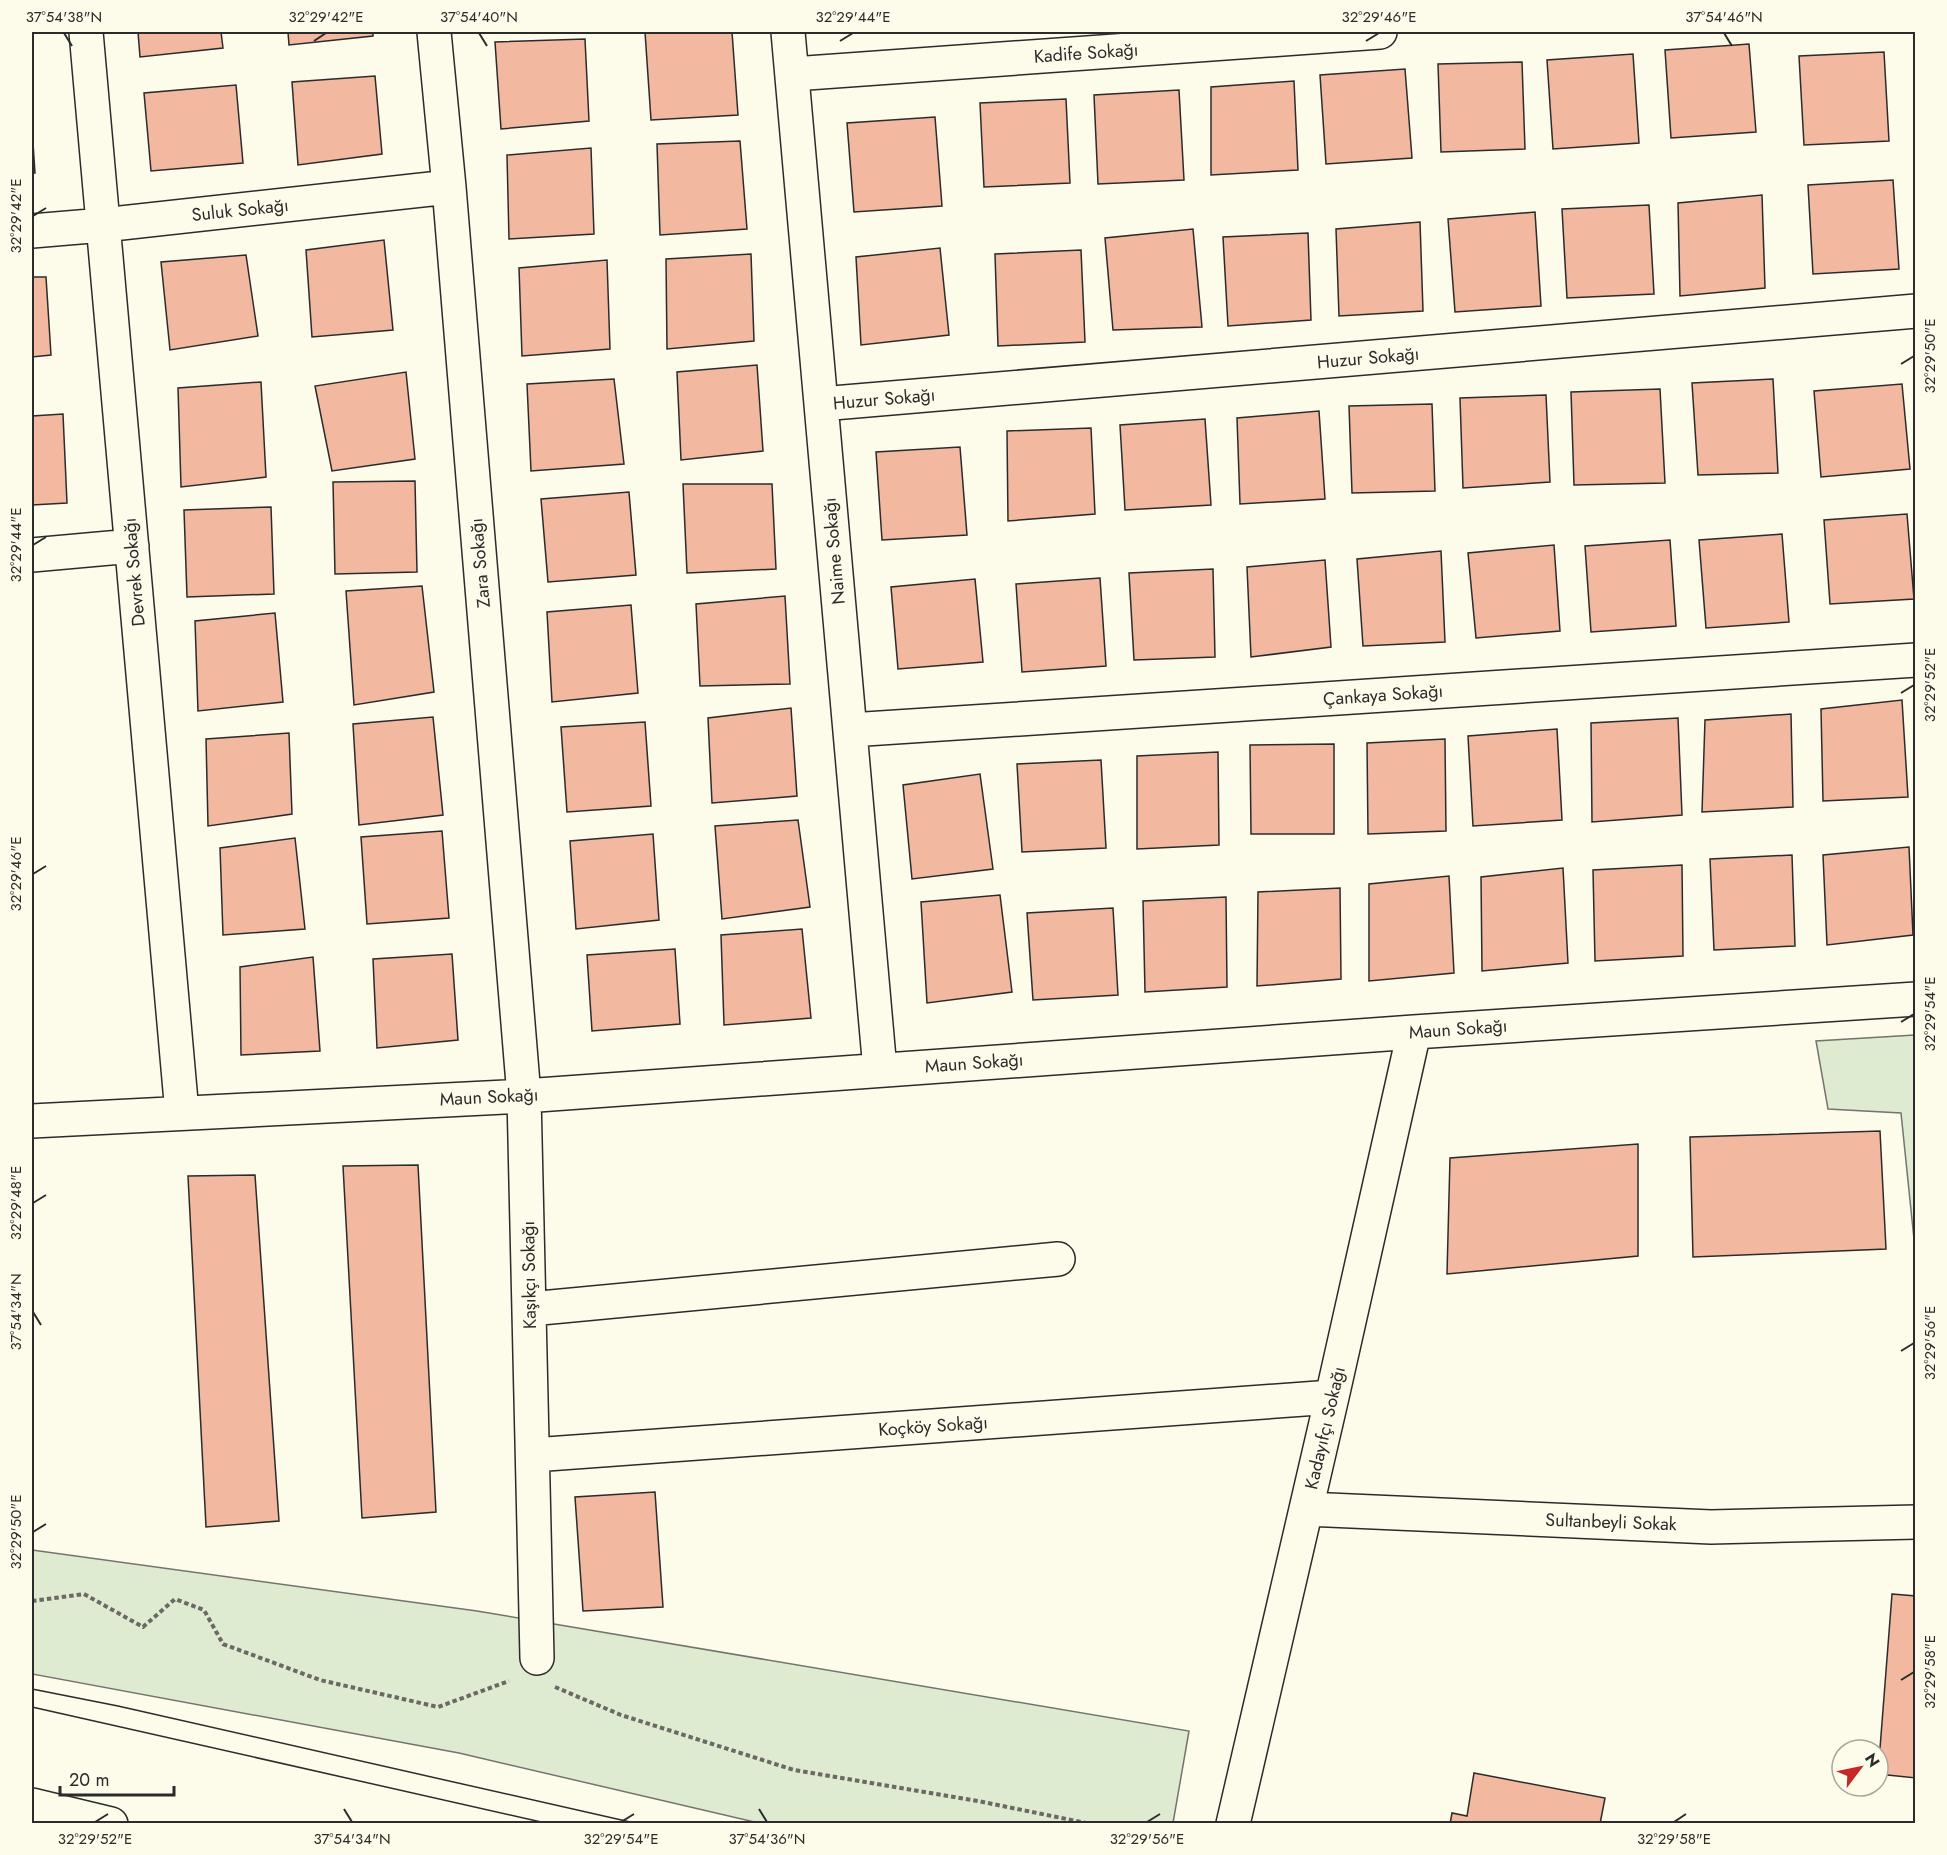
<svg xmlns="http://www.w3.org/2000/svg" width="1947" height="1855" font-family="Jost,sans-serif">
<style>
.green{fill:#deebd1;stroke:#74746e;stroke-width:1.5}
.building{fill:#f2b8a0;stroke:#2b2b2b;stroke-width:1.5}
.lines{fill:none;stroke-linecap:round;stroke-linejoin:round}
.minor-casing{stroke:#2b2b2b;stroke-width:36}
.trunk-casing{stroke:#2b2b2b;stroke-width:36}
.path{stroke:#6a6964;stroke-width:4;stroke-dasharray:4.5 3;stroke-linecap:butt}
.minor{stroke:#fdfbea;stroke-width:33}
.trunk{stroke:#fdfbea;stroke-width:33}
.tram{stroke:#2b2b2b;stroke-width:1.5}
.ticks{fill:none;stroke:#2b2b2b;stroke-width:2}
.labels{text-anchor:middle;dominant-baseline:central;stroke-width:4.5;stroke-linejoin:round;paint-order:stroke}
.street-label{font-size:18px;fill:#2b2b2b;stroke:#fdfbea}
.neatline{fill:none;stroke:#2b2b2b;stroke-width:2}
.ticks-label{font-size:15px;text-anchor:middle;fill:#2b2b2b}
</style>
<rect width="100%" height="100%" fill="#fdfbea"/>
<path class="green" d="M1915 1035H1916L1915 1249 1901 1113 1828 1109 1816 1041Z
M32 1550 477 1611 1189 1731 1173 1823 763 1824 459 1753 32 1674Z"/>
<path class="building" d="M138 32H221L223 48 140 57Z
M288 32H373V36L289 45Z
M645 32H732L738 115 651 120Z
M585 39 589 121 501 129 495 42Z
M1749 44 1756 132 1671 138 1665 50Z
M1884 52 1889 141 1804 145 1799 56Z
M1633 54 1639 143 1553 149 1547 60Z
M1522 62 1525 149 1441 152 1438 64Z
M1405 69 1412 158 1326 164 1320 75Z
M375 76 382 154 298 165 292 82Z
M1294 81 1298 170 1211 175V87Z
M236 85 243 163 151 171 144 93Z
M1179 90 1184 180 1098 184 1094 95Z
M1066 99 1070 183 984 187 980 103Z
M935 117 942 206 854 212 847 123Z
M32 128 35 173H32Z
M740 141 747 229 660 235 657 144Z
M591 148 594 234 509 239 507 155Z
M1893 180 1899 269 1813 274 1808 185Z
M1762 195 1765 288 1680 296 1678 203Z
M1649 205 1654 294 1567 298 1562 209Z
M1535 212 1541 306 1455 312 1448 219Z
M1420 222 1423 311 1339 316 1336 229Z
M1193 229 1202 327 1113 330 1105 238Z
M1308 233 1311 320 1228 326 1223 237Z
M384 240 393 330 312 337 306 250Z
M940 248 949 335 861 345 856 257Z
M1081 250 1085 342 998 346 995 254Z
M751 254 754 341 667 349 666 259Z
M246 255 258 336 170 350 161 262Z
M607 260 610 349 522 356 519 268Z
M32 277H46L51 355 32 357Z
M757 365 763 451 681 460 677 372Z
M406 372 415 459 332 471 315 386Z
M614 379 624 464 531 471 527 384Z
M1773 379 1778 473 1698 475 1692 383Z
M261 382 266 477 181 487 178 388Z
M1902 384 1910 469 1821 477 1814 391Z
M1660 389 1665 483 1574 485 1571 392Z
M1546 395 1550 482 1463 488 1460 398Z
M1432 404 1435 491 1352 493 1349 406Z
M1319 411 1325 499 1240 504 1237 418Z
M63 414 67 503 32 505V416Z
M1205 419 1211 505 1125 510 1120 425Z
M1091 428 1095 514 1008 521 1007 431Z
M960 447 967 535 882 540 876 452Z
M415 481 417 572 335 574 333 482Z
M683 484H772L776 569 687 573Z
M629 492 636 575 548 582 541 499Z
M271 507 274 594 187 597 184 510Z
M1907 514 1914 599 1830 604 1824 520Z
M1782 534 1789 622 1706 628 1699 540Z
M1670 540 1676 626 1591 632 1585 546Z
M1554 545 1560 631 1476 638 1468 553Z
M1441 551 1445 642 1363 646 1357 559Z
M1325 560 1331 647 1251 657 1247 567Z
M1213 569 1215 657 1134 660 1129 573Z
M1100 578 1106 666 1022 672 1016 584Z
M975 579 983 662 898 669 891 587Z
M422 586 434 692 354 705 346 591Z
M785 596 790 684 700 686 696 604Z
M631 605 638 693 552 702 547 612Z
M275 613 283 702 198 711 195 621Z
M1902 700 1908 797 1823 801 1821 709Z
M791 708 797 796 712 803 708 718Z
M1791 714 1793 807 1702 812 1705 720Z
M433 717 443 815 359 825 353 724Z
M1678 718 1682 815 1592 822 1591 723Z
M645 722 651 806 567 812 561 727Z
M1557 729 1562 820 1473 826 1468 736Z
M289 733 292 814 208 826 206 739Z
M1445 739 1446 831 1368 834 1367 743Z
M1334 744V834H1251L1250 745Z
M1218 752 1219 845 1137 849V756Z
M1101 760 1106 848 1022 852 1017 764Z
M980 774 993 869 912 879 903 785Z
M798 820 810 907 722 919 715 826Z
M442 831 449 918 367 924 361 837Z
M653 834 659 920 576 929 570 841Z
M295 838 305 929 223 935 220 848Z
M1909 847 1913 935 1827 945 1823 855Z
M1792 855 1795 946 1714 950 1710 859Z
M1682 865 1683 956 1595 961 1593 870Z
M1563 868 1568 963 1482 971 1481 877Z
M1449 876 1454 973 1369 981V884Z
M1340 888 1341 979 1257 986 1258 892Z
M1000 895 1012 992 927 1003 921 902Z
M1226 897 1227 987 1145 992 1143 901Z
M1113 908 1118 995 1033 1000 1027 913Z
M802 929 811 1018 724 1025 721 935Z
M675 949 680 1024 592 1031 587 955Z
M452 954 458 1040 377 1048 373 959Z
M313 957 320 1051 241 1055 240 967Z
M1880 1131 1886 1249 1693 1257 1690 1137Z
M1638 1144V1256L1447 1274 1450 1158Z
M418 1165 436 1512 362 1518 343 1166Z
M255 1175 279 1521 206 1527 188 1176Z
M655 1492 663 1607 583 1611 575 1497Z
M1892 1594 1916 1596V1778L1878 1774Z
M1474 1773 1605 1798 1600 1824H1450L1452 1813 1467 1816Z"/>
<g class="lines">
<defs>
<path id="minor" d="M86 32 182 1113
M434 32 449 187 524 1096 537 1658
M788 32 880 1070
M793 74 1380 32
M32 231 103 225 449 187
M821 404 1916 311
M32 555 132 546
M850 730 1916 660
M32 1121 524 1096 1414 1032 1916 999
M530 1309 1058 1259
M533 1455 1332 1397
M1306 1509 1711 1527 1916 1522
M1233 1824 1332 1397 1414 1032"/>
<path id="trunk" d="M32 1805 111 1824"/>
</defs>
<use href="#minor" class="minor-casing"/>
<use href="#trunk" class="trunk-casing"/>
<path class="path" d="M32 1601 84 1594 143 1627 175 1599 204 1610 223 1644 320 1680 438 1707 509 1681
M555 1687 621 1715 794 1770 978 1801 1091 1824"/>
<use href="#minor" class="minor"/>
<use href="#trunk" class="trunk"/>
<path class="tram" d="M32 1689 118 1706 639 1824
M32 1707 550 1824"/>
</g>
<path class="ticks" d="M64 33 72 46M479 33 487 46M1724 33 1732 46M314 41 326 33M840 41 853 33M1366 41 1379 33M33 216 46 208M1901 364 1914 356M33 545 46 537M1901 693 1914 685M33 874 46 866M1901 1022 1914 1014M33 1203 46 1195M33 1312 41 1325M1901 1351 1914 1343M33 1532 46 1524M1901 1680 1914 1672M344 1809 352 1822M759 1809 767 1822M95 1822 108 1814M621 1822 634 1814M1147 1822 1160 1814M1674 1822 1686 1814"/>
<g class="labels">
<g class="street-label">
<text transform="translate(1086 53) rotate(-4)">Kadife Sokağı</text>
<text transform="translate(240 210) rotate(-6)">Suluk Sokağı</text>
<text transform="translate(1368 358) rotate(-5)">Huzur Sokağı</text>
<text transform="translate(884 399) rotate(-5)">Huzur Sokağı</text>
<text transform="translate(834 551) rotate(-95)">Naime Sokağı</text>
<text transform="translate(480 563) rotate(-95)">Zara Sokağı</text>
<text transform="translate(134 572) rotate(-95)">Devrek Sokağı</text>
<text transform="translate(1383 695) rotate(-4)">Çankaya Sokağı</text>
<text transform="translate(1458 1029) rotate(-4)">Maun Sokağı</text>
<text transform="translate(974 1063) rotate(-4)">Maun Sokağı</text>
<text transform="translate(489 1097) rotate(-3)">Maun Sokağı</text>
<text transform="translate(529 1275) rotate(-91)">Kaşıkçı Sokağı</text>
<text transform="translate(933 1426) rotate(-4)">Koçköy Sokağı</text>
<text transform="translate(1325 1428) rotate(-77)">Kadayıfçı Sokağı</text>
<text transform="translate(1611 1522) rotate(2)">Sultanbeyli Sokak</text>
</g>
</g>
<rect width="1947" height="1855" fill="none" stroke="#fdfbea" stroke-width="66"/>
<g transform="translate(1860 1768) rotate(58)"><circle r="28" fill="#fdfbea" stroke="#a9a89e" stroke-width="1.5"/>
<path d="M0-4.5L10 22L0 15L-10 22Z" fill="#c62828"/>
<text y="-9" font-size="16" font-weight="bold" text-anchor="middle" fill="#2b2b2b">N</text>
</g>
<path d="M60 1786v9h114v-9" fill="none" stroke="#2b2b2b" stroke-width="3"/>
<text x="69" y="1786" font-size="18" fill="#2b2b2b" stroke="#fdfbea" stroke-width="4.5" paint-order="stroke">20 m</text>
<rect x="33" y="33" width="1881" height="1789" class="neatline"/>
<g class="ticks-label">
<text x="64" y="22">37°54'38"N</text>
<text x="326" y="22">32°29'42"E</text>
<text x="479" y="22">37°54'40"N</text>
<text x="853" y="22">32°29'44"E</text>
<text x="1379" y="22">32°29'46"E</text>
<text x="1724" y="22">37°54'46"N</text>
<text transform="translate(16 216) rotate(-90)" y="5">32°29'42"E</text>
<text transform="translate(1930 356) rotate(-90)" y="5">32°29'50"E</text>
<text transform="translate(16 545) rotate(-90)" y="5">32°29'44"E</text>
<text transform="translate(1930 685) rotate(-90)" y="5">32°29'52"E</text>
<text transform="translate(16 874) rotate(-90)" y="5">32°29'46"E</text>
<text transform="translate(1930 1014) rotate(-90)" y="5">32°29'54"E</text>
<text transform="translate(16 1203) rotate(-90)" y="5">32°29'48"E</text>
<text transform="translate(16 1312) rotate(-90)" y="5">37°54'34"N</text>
<text transform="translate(1930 1343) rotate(-90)" y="5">32°29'56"E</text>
<text transform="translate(16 1532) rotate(-90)" y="5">32°29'50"E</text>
<text transform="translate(1930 1672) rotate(-90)" y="5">32°29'58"E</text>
<text x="95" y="1844">32°29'52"E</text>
<text x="352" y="1844">37°54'34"N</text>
<text x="621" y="1844">32°29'54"E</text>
<text x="767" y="1844">37°54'36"N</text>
<text x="1147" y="1844">32°29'56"E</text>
<text x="1674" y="1844">32°29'58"E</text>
</g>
</svg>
